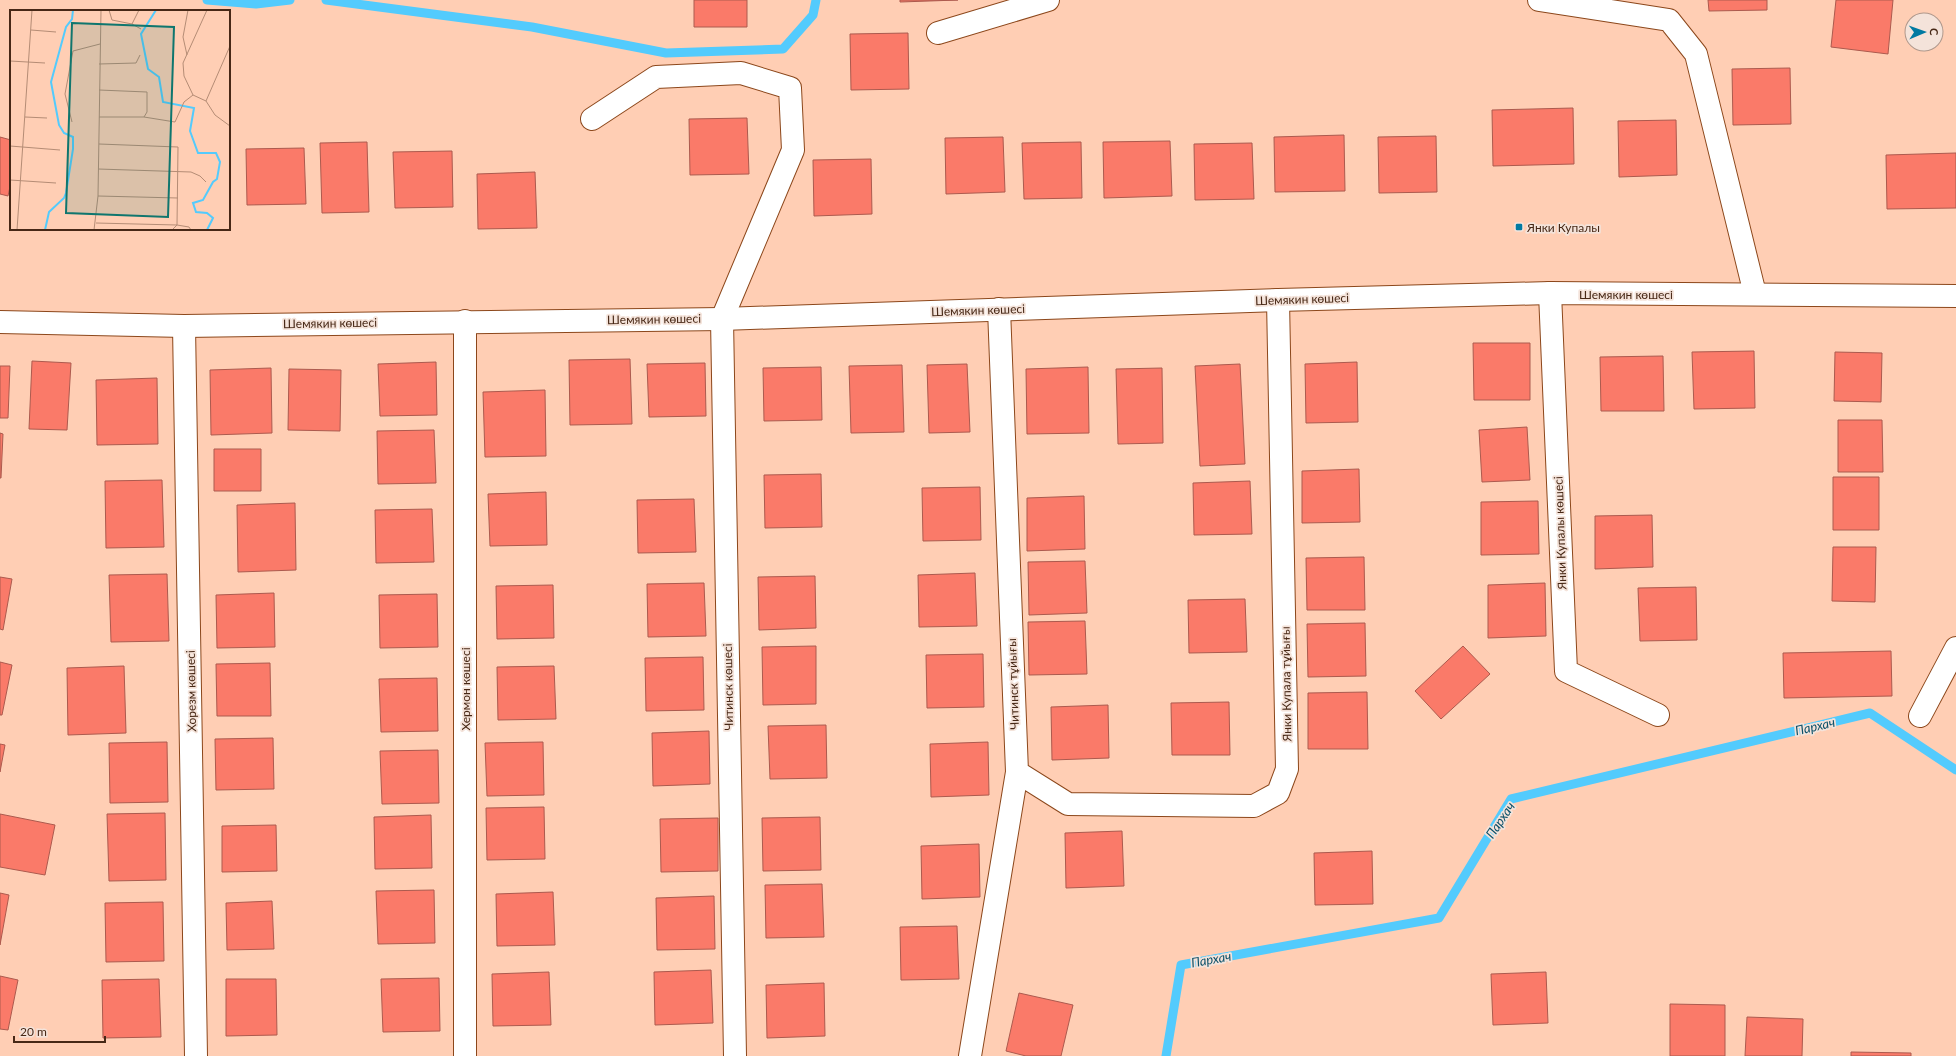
<svg xmlns="http://www.w3.org/2000/svg" width="1956" height="1056" font-family="Lato,sans-serif">
<style>
.lines{fill:none;stroke-linecap:round;stroke-linejoin:round}
.stream{stroke:#53cbfd;stroke-width:9}
.building{fill:#fa7a69;stroke:#ac5a4e}
.minor-casing{stroke:#8c471b;stroke-width:24}
.major-casing{stroke:#8c471b;stroke-width:24}
.minor{stroke:#fff;stroke-width:22}
.major{stroke:#fff;stroke-width:22}
.poi-dot{fill:#007aa2;stroke:#f4e3da;stroke-width:1.5}
.labels{text-anchor:middle;dominant-baseline:central;stroke-width:3.5;stroke-linejoin:round;paint-order:stroke}
.poi-label{font-size:12px;fill:#472816;stroke:#f4e3da;text-anchor:start}
.street-label{font-size:12px;fill:#472816;stroke:#f4e3da}
.water-label{font-size:13px;font-style:italic;fill:#0c516a;stroke:#f4e3da}
.inset-river{fill:none;stroke:#53cbfd;stroke-width:2}
.inset-road{fill:none;stroke:#b58c75;stroke-width:1}
.view{fill:#0f766e;fill-opacity:0.15;stroke:#0f766e;stroke-width:2}
.inset-edge{fill:none;stroke:#472816;stroke-width:2}
</style>
<rect width="100%" height="100%" fill="#ffceb4"/>
<g class="lines">
<path class="stream" d="M207 0 256 4 290 0
M326 0 532 27 666 53 783 49 813 15 816 0
M1166 1056 1181 965 1439 918 1511 799 1870 713 1956 770"/>
</g>
<path class="building" d="M694 0H747V27H694Z
M900 0H958L900 2Z
M1708 0H1767V10L1709 11Z
M1836 0H1893L1888 54 1831 47Z
M908 33 909 89 851 90 850 34Z
M1790 68 1791 124 1733 125 1732 69Z
M1573 108 1574 164 1493 166 1492 110Z
M747 118 749 174 690 175 689 119Z
M1676 120 1677 175 1619 177 1618 121Z
M1344 135 1345 191 1275 192 1274 137Z
M1436 136 1437 192 1379 193 1378 137Z
M0 137 11 140V182L8 196 0 194Z
M1003 137 1005 192 946 194 945 138Z
M1170 141 1172 196 1104 198 1103 142Z
M367 142 369 212 322 213 320 143Z
M1081 142 1082 198 1024 199 1022 143Z
M1252 143 1254 199 1195 200 1194 144Z
M304 148 306 204 247 205 246 149Z
M452 151 453 207 395 208 393 152Z
M1956 153V208L1887 209 1886 155Z
M871 159 872 214 814 216 813 160Z
M535 172 537 228 478 229 477 174Z
M1473 343H1530V400H1474Z
M1754 351 1755 408 1694 409 1692 352Z
M1835 352 1882 353 1881 402 1834 401Z
M1663 356 1664 411H1601L1600 357Z
M630 359 632 424 570 425 569 360Z
M32 361 71 363 67 430 29 429Z
M436 362 437 415 380 416 378 364Z
M1357 362 1358 422 1306 423 1305 364Z
M705 363 706 416 649 417 647 364Z
M967 364 970 432 929 433 927 365Z
M1240 364 1245 464 1200 466 1195 366Z
M902 365 904 432 851 433 849 366Z
M0 366H10L8 418H0Z
M821 367 822 420 764 421 763 368Z
M1088 367 1089 433 1027 434 1026 369Z
M271 368 272 433 211 435 210 370Z
M1162 368 1163 443 1118 444 1116 369Z
M289 369 341 370 340 431 288 430Z
M157 378 158 444 97 445 96 380Z
M545 390 546 456 485 457 483 392Z
M1838 420H1882L1883 472H1838Z
M1527 427 1530 480 1482 482 1479 430Z
M434 430 436 483 378 484 377 431Z
M0 433 3 434 1 478H0Z
M214 449H261V491H214Z
M1359 469 1360 522 1302 523V471Z
M821 474 822 527 765 528 764 475Z
M1833 477H1879V530H1833Z
M162 480 164 547 106 548 105 481Z
M1250 481 1252 534 1194 535 1193 483Z
M980 487 981 540 923 541 922 488Z
M546 492 547 545 490 546 488 494Z
M1084 496 1085 549 1027 551V498Z
M694 499 696 552 638 553 637 500Z
M1538 501 1539 554 1481 555V502Z
M295 503 296 570 238 572 237 505Z
M432 509 434 562 376 563 375 510Z
M1652 515 1653 567 1595 569V516Z
M1833 547H1876L1875 602 1832 601Z
M1364 557 1365 610H1307L1306 558Z
M1085 561 1087 613 1029 615 1028 562Z
M975 573 977 626 919 627 918 575Z
M167 574 169 641 111 642 109 575Z
M815 576 816 628 759 630 758 577Z
M0 577 12 579 3 630 0 629Z
M704 583 706 636 648 637 647 584Z
M1545 583 1546 636 1488 638V585Z
M553 585 554 638 497 639 496 586Z
M1696 587 1697 640 1640 641 1638 588Z
M274 593 275 647 217 648 216 595Z
M437 594 438 647 380 648 379 595Z
M1245 599 1247 652 1189 653 1188 600Z
M1085 621 1087 674 1029 675 1028 622Z
M1365 623 1366 676 1308 677 1307 624Z
M816 646V704L763 705 762 647Z
M1463 646 1490 674 1441 719 1415 691Z
M1891 651 1892 696 1784 698 1783 653Z
M983 654 984 707 927 708 926 655Z
M703 657 704 710 646 711 645 658Z
M0 662 12 665 2 715H0Z
M270 663 271 716H217L216 664Z
M124 666 126 733 68 735 67 668Z
M554 666 556 719 498 720 497 667Z
M437 678 438 731 381 732 379 679Z
M1367 692 1368 749H1308V693Z
M1229 702 1230 755H1172L1171 703Z
M1108 705 1109 758 1052 760 1051 707Z
M826 725 827 778 770 779 768 726Z
M709 731 710 784 653 786 652 733Z
M273 738 274 789 216 790 215 739Z
M167 742 168 802 110 803 109 743Z
M543 742 544 795 487 796 485 743Z
M988 742 989 795 931 797 930 744Z
M0 744 5 745 0 772Z
M438 750 439 803 382 804 380 751Z
M544 807 545 859 487 860 486 808Z
M165 813 166 880 109 881 107 814Z
M0 814 55 825 45 875 0 867Z
M431 815 432 868 375 869 374 817Z
M820 817 821 870 763 871 762 818Z
M718 818V871L661 872 660 819Z
M276 825 277 871 222 872V826Z
M1122 831 1124 886 1066 888 1065 833Z
M979 844 980 897 922 899 921 846Z
M1372 851 1373 904 1315 905 1314 853Z
M822 884 824 937 766 938 765 885Z
M434 890 435 943 378 944 376 891Z
M553 892 555 945 497 946 496 894Z
M0 893 9 895 0 945Z
M714 896 715 949 657 950 656 898Z
M272 901 274 949 227 950 226 903Z
M163 902 164 961 106 962 105 903Z
M957 926 959 979 901 980 900 927Z
M711 970 713 1023 655 1025 654 972Z
M549 972 551 1025 493 1026 492 974Z
M1546 972 1548 1023 1493 1025 1491 974Z
M0 976 18 980 8 1030 0 1029Z
M439 978 440 1031 383 1032 381 979Z
M159 979 161 1037 103 1038 102 980Z
M226 979H276L277 1035 226 1036Z
M824 983 825 1036 767 1038 766 985Z
M1019 993 1073 1005 1061 1056H1026L1006 1051Z
M1670 1004 1725 1005V1056H1670Z
M1747 1017 1803 1019 1802 1056H1745Z
M1851 1052 1911 1053V1056H1851Z"/>
<g class="lines">
<defs>
<path id="minor" d="M1539 0 1669 20 1696 54 1755 294
M938 33 1048 0
M592 119 656 77 741 73 790 88 793 150 722 319 735 1056
M1550 293 1566 671 1658 715
M465 321V1056
M184 326 196 1056
M1920 716 1956 648
M1017 772 1068 804 1254 806 1278 793 1287 769 1278 300
M970 1056 1017 772 999 309"/>
<path id="major" d="M0 322 184 326 722 319 1278 300 1550 293 1956 296"/>
</defs>
<use href="#minor" class="minor-casing"/>
<use href="#major" class="major-casing"/>
<use href="#minor" class="minor"/>
<use href="#major" class="major"/>
</g>
<rect class="poi-dot" x="1515" y="223" width="8" height="8" rx="2"/>
<g class="labels">
<g class="poi-label">
<text x="1527" y="227">Янки Купалы</text>
</g>
<g class="street-label">
<text x="1626" y="294">Шемякин көшесі</text>
<text transform="translate(1302 299) rotate(-2)">Шемякин көшесі</text>
<text transform="translate(978 310) rotate(-2)">Шемякин көшесі</text>
<text transform="translate(654 319) rotate(-1)">Шемякин көшесі</text>
<text transform="translate(330 323) rotate(-1)">Шемякин көшесі</text>
<text transform="translate(1560 533) rotate(-92)">Янки Купалы көшесі</text>
<text transform="translate(1013 684) rotate(-92)">Читинск тұйығы</text>
<text transform="translate(1286 684) rotate(-91)">Янки Купала тұйығы</text>
<text transform="translate(728 687) rotate(-91)">Читинск көшесі</text>
<text transform="translate(465 689) rotate(-90)">Хермон көшесі</text>
<text transform="translate(191 691) rotate(-91)">Хорезм көшесі</text>
</g>
<g class="water-label">
<text transform="translate(1815 726) rotate(-13)">Пархач</text>
<text transform="translate(1500 820) rotate(-56)">Пархач</text>
<text transform="translate(1211 959) rotate(-10)">Пархач</text>
</g>
</g>
<g transform="translate(10 10)">
<rect width="220" height="220" fill="#ffceb4"/>
<path class="inset-river" d="M146 0 131 24 138 59 149 67 153 92 184 98 180 121 188 143H206L210 152 207 169 203 172 193 190 183 193 186 202 197 203 203 208 197 220M35 220 39 202 54 188 56 183 63 139V127L54 123 49 115 41 72 56 17 62 9 63 0"/>
<path class="inset-road" d="M99 0 102 10 122 14 131 19M197 0 173 53 174 66 183 85 196 91 205 105 220 116M122 14 129 0M21 20 46 22M177 45 173 27 178 0M0 51 35 53M89 54 126 53 130 45M89 80 137 82V102L134 107M196 91 220 36M15 107 37 108M89 107H134L165 112 174 92 183 85M62 112 55 84 63 41 90 34M89 134 168 137 167 215 162 220M0 136 50 140M88 159 181 162 190 166 196 172M0 170 46 173M88 186 168 188M86 213 167 215 179 217 181 220M7 220 22 0M84 220 88 186 91 0"/>
<path class="view" d="M62 13 164 17 158 207 56 203Z"/>
<rect width="220" height="220" class="inset-edge"/>
</g>
<g transform="translate(1924 32) rotate(88)"><circle r="19" fill="#f4e3da" stroke="#af988c"/>
<path d="M0-3L7 15L0 10L-7 15Z" fill="#007aa2"/>
<text y="-6" font-size="11" font-weight="bold" text-anchor="middle" fill="#472816">С</text>
</g>
<path d="M14 1036v6h91v-6" fill="none" stroke="#472816" stroke-width="2"/>
<text x="20" y="1036" font-size="12" fill="#472816" stroke="#f4e3da" stroke-width="3" paint-order="stroke">20 m</text>
</svg>
